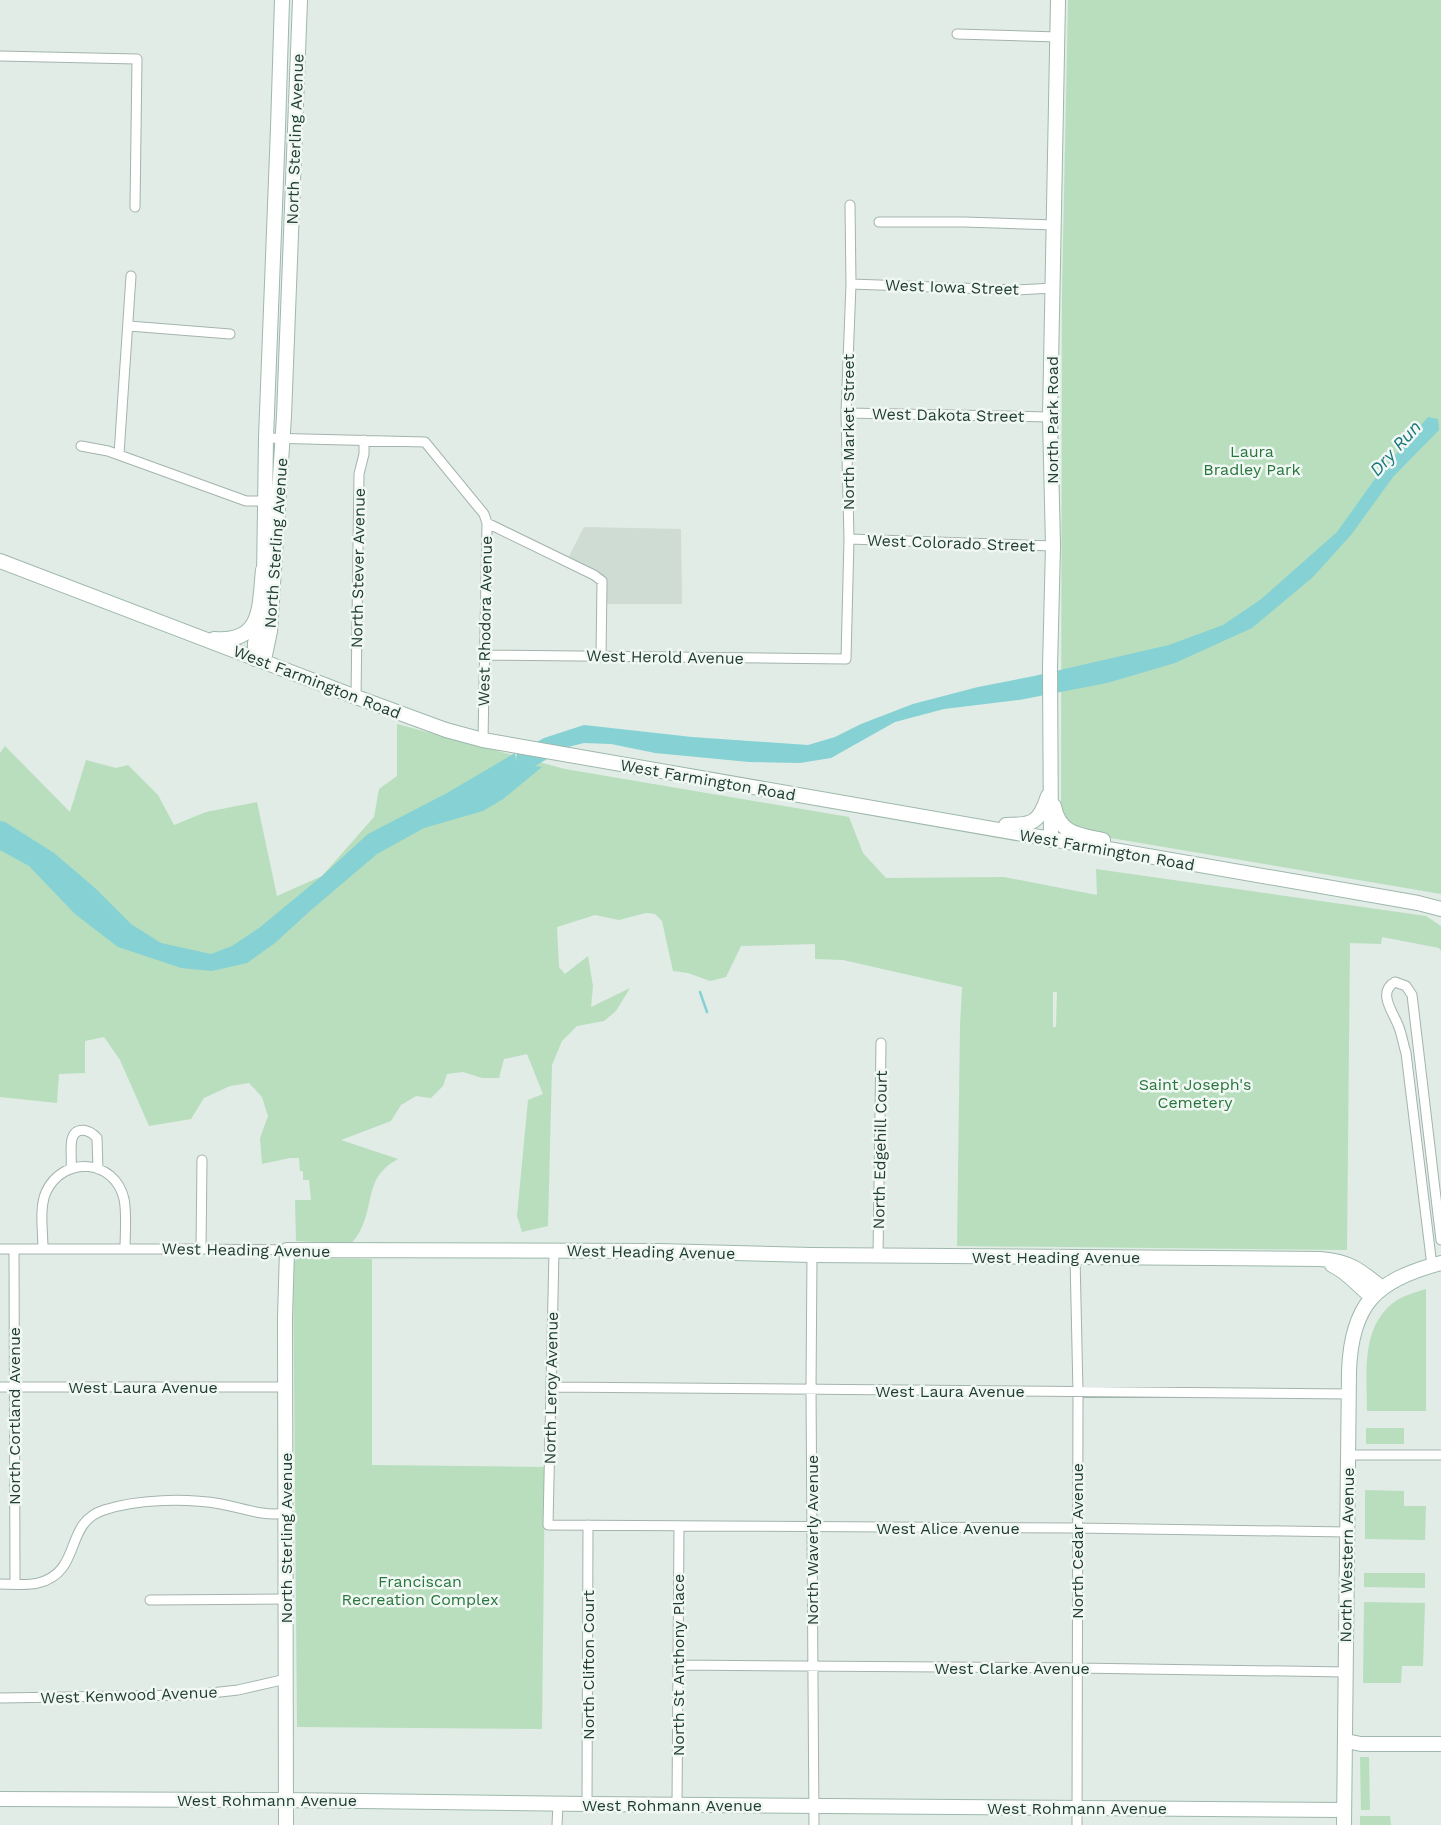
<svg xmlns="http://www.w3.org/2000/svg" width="1441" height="1825" font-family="'Work Sans',sans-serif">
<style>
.built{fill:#cedcd4}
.green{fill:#b8debe;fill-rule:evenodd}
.water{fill:#85d1d4}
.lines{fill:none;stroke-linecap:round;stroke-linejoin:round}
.stream{stroke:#85d1d4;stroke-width:2.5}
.street-casing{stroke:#a3b4ac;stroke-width:11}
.secondary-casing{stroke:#9eb8ac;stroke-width:16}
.street{stroke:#fff;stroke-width:9}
.secondary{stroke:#fff;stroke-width:14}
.labels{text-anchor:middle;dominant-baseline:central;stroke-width:5;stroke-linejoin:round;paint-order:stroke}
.street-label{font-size:16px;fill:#203d32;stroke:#f1f8f4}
.park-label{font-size:16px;fill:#28763d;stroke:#f1f8f4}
.water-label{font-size:18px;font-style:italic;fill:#17777c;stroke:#f1f8f4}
</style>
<rect width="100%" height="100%" fill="#e0ece5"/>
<path class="built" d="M584 527 681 529 682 604H602L601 581 566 562Z"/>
<path class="green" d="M1068 0H1441V894L1075 832 1061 816 1062 292Z
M397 724 565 769 849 817 863 853 886 878 1004 877 1097 895 1096 869 1426 916 1441 926V951L1439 948 1382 937 1381 944 1350 943 1347 1250 957 1246 960 1026 962 987 843 960 815 959V944L741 946 726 977 710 981 688 973 673 971 662 921 655 914 646 913 619 920 595 915 557 927 559 967 565 974 588 956 593 986 591 1007 630 988 616 1011 604 1021 577 1026 562 1041 552 1065 548 1226 522 1232 517 1216 528 1100 543 1094 527 1054 504 1059 499 1078H482L463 1072 447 1074 443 1086 431 1098 416 1096 401 1105 391 1121 341 1140 398 1159C364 1177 375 1203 360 1231 358 1235 354 1240 351 1244L296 1241 295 1200H311L309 1180H303V1171H300L299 1158H290L262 1164 260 1138 268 1116 262 1097 249 1083 230 1086 204 1098 191 1119 149 1126 120 1060 104 1037 85 1041V1073L59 1074 57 1103 0 1097V753L5 746 70 812 86 760 116 768 128 765 158 795 174 825 206 812 257 802 277 896 322 876 374 817 379 789 397 776ZM1053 992H1057L1056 1027H1053Z
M299 1258 372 1259V1465L545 1467 542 1729 297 1727 293 1262Z
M1426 1289V1411H1367C1367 1373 1360 1325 1397 1300 1406 1295 1416 1292 1426 1289Z
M1366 1428H1404V1444H1366Z
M1365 1490 1404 1491V1506H1426L1425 1540 1365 1539Z
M1364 1573H1425V1588L1364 1587Z
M1364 1602 1425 1603 1423 1666H1402L1401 1683H1363Z
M1360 1757H1369L1370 1810H1361Z
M1360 1816H1390L1391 1825H1360Z"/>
<path class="water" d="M1428 417 1438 419 1439 430 1393 477 1351 535 1313 577 1252 628 1175 663 1107 683 1019 700 944 709 895 722 831 758 800 763 749 762 655 753 611 744 584 743 568 747 535 766 542 767 503 799 483 811 424 828 377 854 310 911 275 943 247 963 212 971 181 968 118 947 75 914 29 866 0 850V821L5 822 54 853 95 888 131 924 161 943 211 954 232 946 259 928 322 876 368 834 447 793 515 753 516 762 517 753 544 738 584 725 692 737 808 745 835 737 861 724 913 704 978 687 1034 676 1169 645 1223 625 1260 600 1337 532 1377 476Z"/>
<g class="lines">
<path class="stream" d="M700 992 707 1012"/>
<defs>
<path id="street" d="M957 34 1058 37
M0 56 137 59 135 207
M879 222H964L1055 225
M851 284 1015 290 1054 288
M129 326 230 334
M846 413 1050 417
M266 438 425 442 484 514 487 523 483 740
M81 446 108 451 246 501H268
M119 454 131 276
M487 523 594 575 602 581 601 657
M849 539 1053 546
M485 655 846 659 849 539 846 413 851 284 850 205
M356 697 359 474 364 454V440
M71 1167C72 1159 70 1147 72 1139 76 1125 90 1130 97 1138L98 1169
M0 1249H201L287 1250
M14 1249 15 1584
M43 1249C43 1231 39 1208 46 1192 63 1155 115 1159 124 1199 127 1213 125 1234 125 1249
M201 1249 202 1160
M554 1251 548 1525 1077 1528 1347 1532
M812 1255 811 1389 814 1825
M878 1256 881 1043
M1075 1257 1078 1392 1077 1825
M1432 1266 1406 1053C1403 1044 1402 1034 1398 1025 1393 1012 1377 992 1395 982L1406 986 1412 995 1441 1240
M0 1387H285
M551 1387 1349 1394
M1348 1455H1441
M0 1584C12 1584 27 1586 38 1583 83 1572 63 1523 104 1510 138 1499 186 1498 221 1504 242 1508 265 1517 285 1513
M150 1600 286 1599
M678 1665 1077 1668 1346 1672
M0 1698 193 1695 238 1690 286 1679
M587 1804 588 1525
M677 1805 679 1526
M557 1825 558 1804"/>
<path id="secondary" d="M0 561 356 697 446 730 483 740 1418 903 1441 909
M264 579 266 438 278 128 282 0
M214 639C263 643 259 607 263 570
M255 659 265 655 270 631 284 416 300 0
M255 659V643L261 624 263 606
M1054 806C1059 834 1079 835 1103 840
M1006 825C1033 825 1039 823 1048 796
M1051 840 1050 667 1053 546 1050 417 1058 0
M1332 1265C1348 1272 1358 1286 1372 1297
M1346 1741 1361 1744H1441
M0 1799 286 1800 587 1804 1344 1810
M286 1825 285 1318 287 1250 658 1251 812 1255 1320 1259C1349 1261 1360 1270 1382 1288
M1344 1825 1349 1372C1351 1304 1376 1280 1441 1263"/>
</defs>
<use href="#street" class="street-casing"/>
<use href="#secondary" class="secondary-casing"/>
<use href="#street" class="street"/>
<use href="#secondary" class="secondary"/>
</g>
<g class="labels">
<g class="street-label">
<text transform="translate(295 139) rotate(-88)">North Sterling Avenue</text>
<text transform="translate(952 287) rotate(2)">West Iowa Street</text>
<text transform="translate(948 415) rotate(1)">West Dakota Street</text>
<text transform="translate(1052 420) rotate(-90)">North Park Road</text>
<text transform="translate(848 432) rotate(-90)">North Market Street</text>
<text transform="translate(276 543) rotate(-86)">North Sterling Avenue</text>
<text transform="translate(951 543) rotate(2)">West Colorado Street</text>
<text transform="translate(358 568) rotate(-89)">North Stever Avenue</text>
<text transform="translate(485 621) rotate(-89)">West Rhodora Avenue</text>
<text transform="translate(665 657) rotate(1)">West Herold Avenue</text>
<text transform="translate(317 682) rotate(21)">West Farmington Road</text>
<text transform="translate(708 780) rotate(10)">West Farmington Road</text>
<text transform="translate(1107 850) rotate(10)">West Farmington Road</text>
<text transform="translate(880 1150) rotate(-89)">North Edgehill Court</text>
<text transform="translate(246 1250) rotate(1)">West Heading Avenue</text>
<text transform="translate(651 1252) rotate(1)">West Heading Avenue</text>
<text x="1056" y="1257">West Heading Avenue</text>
<text x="143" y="1387">West Laura Avenue</text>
<text transform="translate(551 1388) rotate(-89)">North Leroy Avenue</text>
<text x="950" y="1391">West Laura Avenue</text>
<text transform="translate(14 1416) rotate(-90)">North Cortland Avenue</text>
<text x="948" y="1528">West Alice Avenue</text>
<text transform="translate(286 1538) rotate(-90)">North Sterling Avenue</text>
<text transform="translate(812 1540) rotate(-90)">North Waverly Avenue</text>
<text transform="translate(1077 1541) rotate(-90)">North Cedar Avenue</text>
<text transform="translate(1347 1555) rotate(-89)">North Western Avenue</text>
<text transform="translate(588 1665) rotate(-90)">North Clifton Court</text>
<text transform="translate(678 1665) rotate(-90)">North St Anthony Place</text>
<text x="1012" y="1668">West Clarke Avenue</text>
<text transform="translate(129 1695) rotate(-2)">West Kenwood Avenue</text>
<text x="267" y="1800">West Rohmann Avenue</text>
<text x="672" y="1805">West Rohmann Avenue</text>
<text x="1077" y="1808">West Rohmann Avenue</text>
</g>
<g class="park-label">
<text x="1252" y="451">Laura<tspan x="1252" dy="18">Bradley Park</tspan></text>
<text x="1195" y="1084">Saint Joseph's<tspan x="1195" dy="18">Cemetery</tspan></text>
<text x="420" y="1581">Franciscan<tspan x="420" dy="18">Recreation Complex</tspan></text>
</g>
<g class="water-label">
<text transform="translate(1395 448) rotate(-48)">Dry Run</text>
</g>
</g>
</svg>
